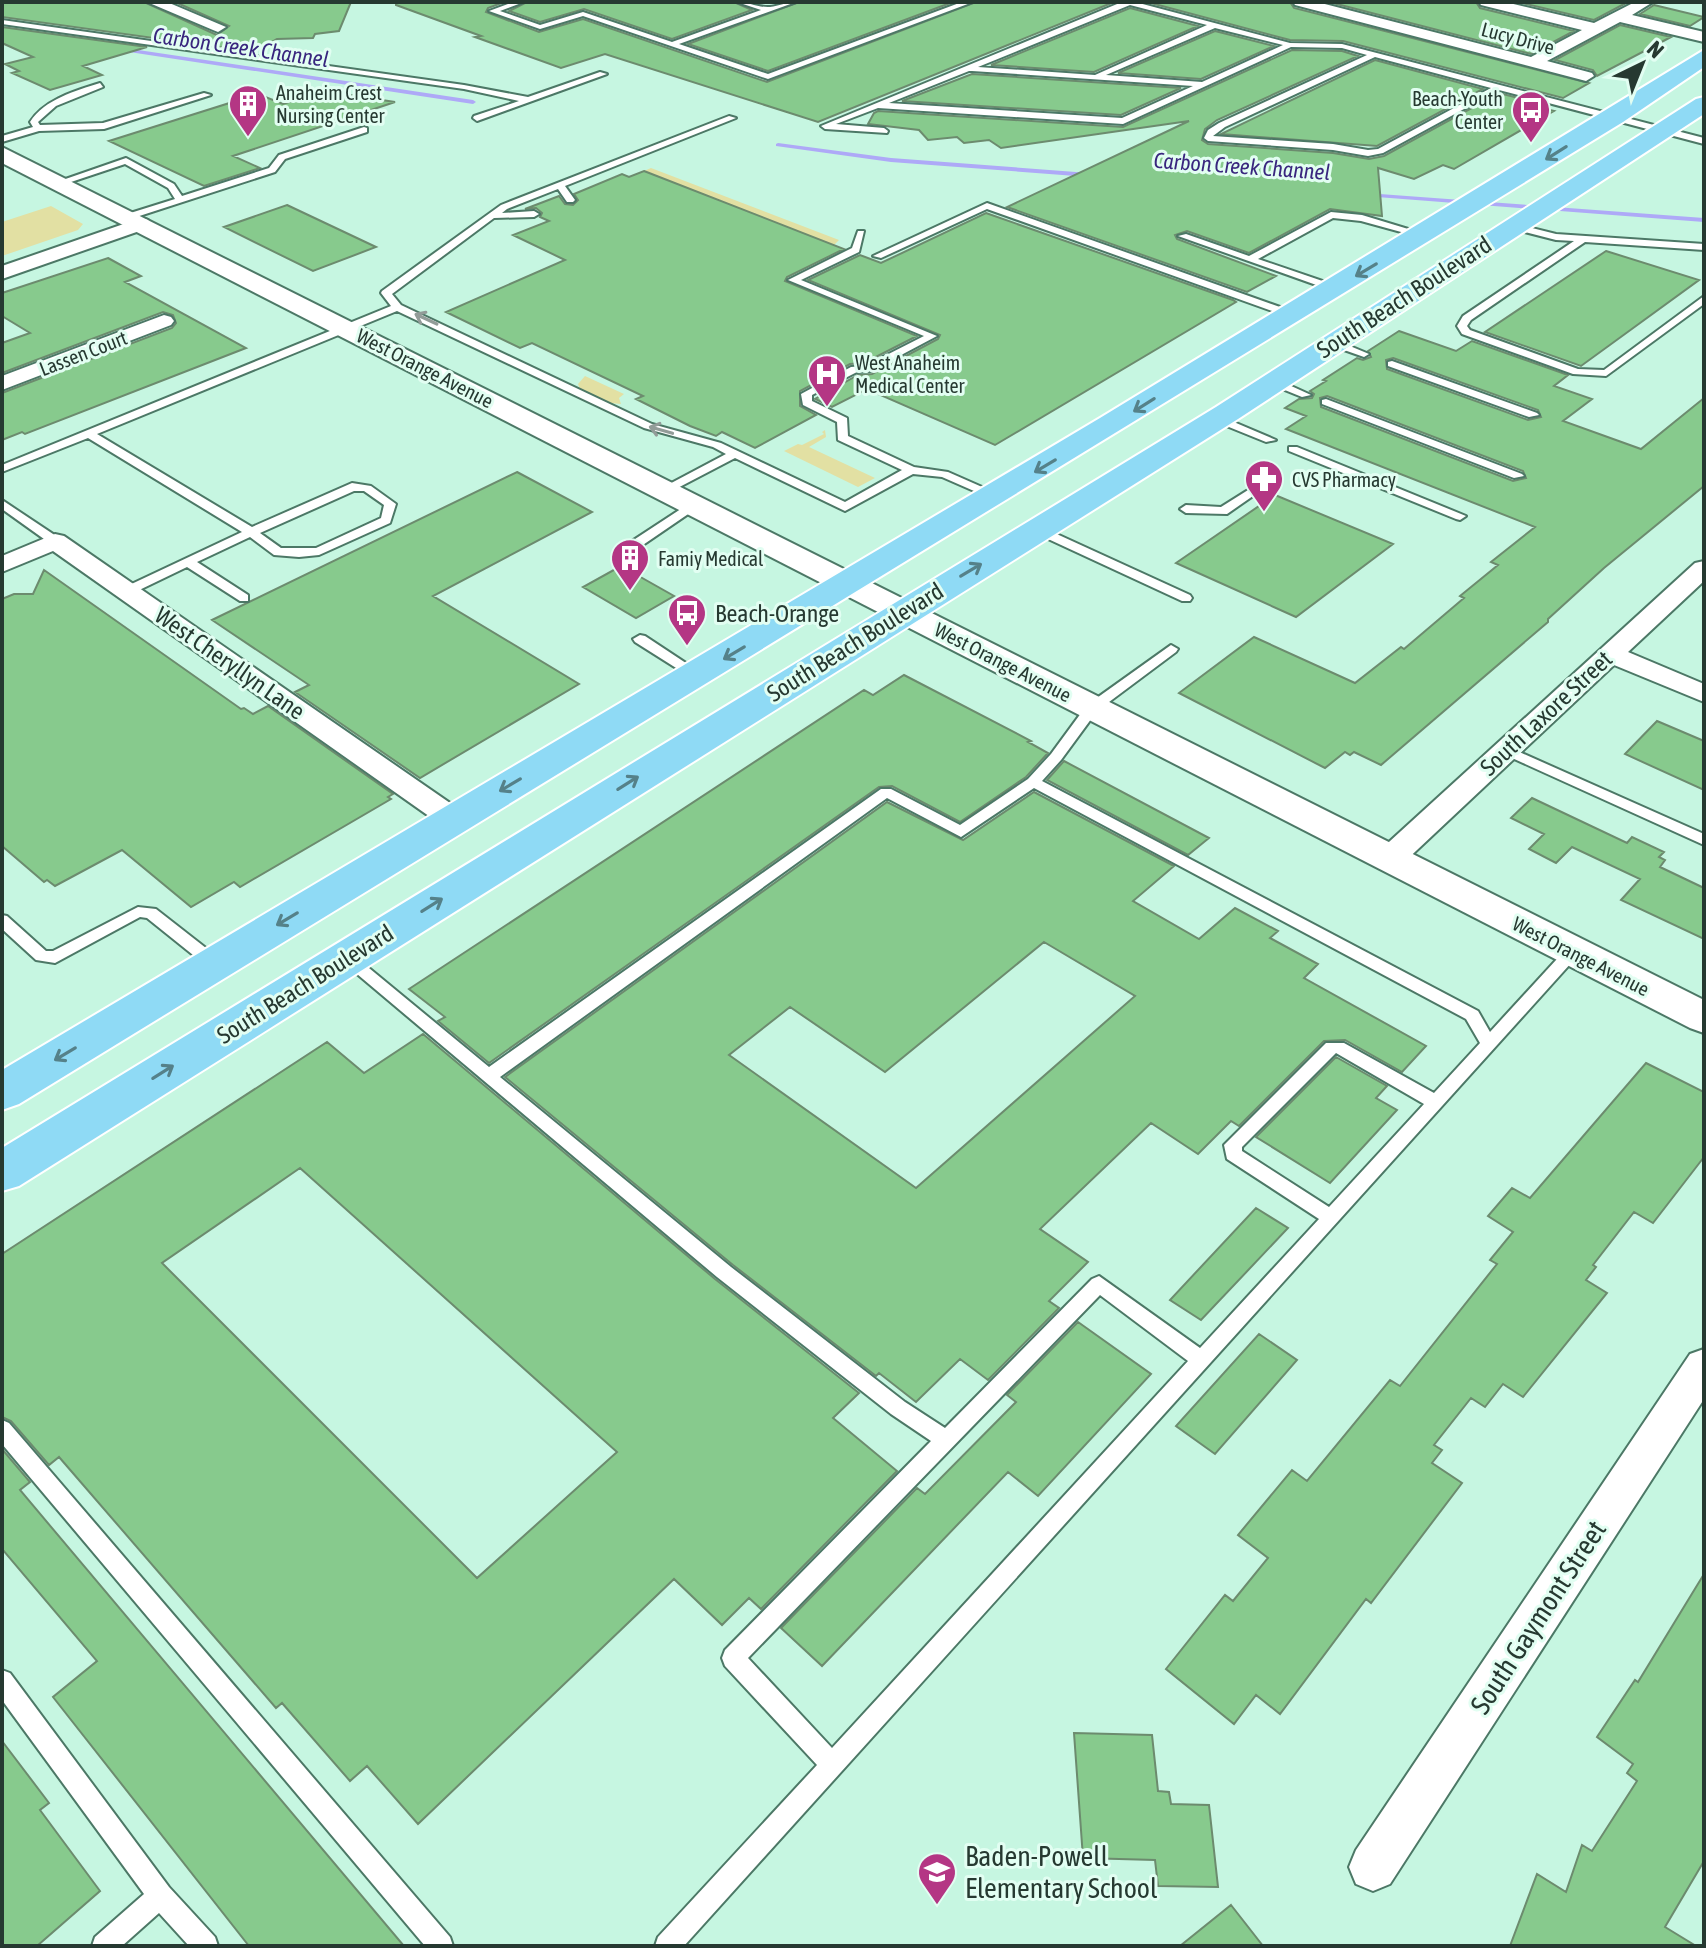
<svg xmlns="http://www.w3.org/2000/svg" width="1706" height="1948" font-family="'Asap Condensed',sans-serif">
<style>
.green{fill:#e2e0a3}
.lines{fill:none;stroke-linecap:round;stroke-linejoin:round}
.stream{fill:#aea9f7;fill-rule:evenodd}
.building{fill:#87ca8d;stroke:#6c8b6e;stroke-width:2;fill-rule:evenodd}
.service-casing{stroke:#4c7866;stroke-width:4}
.minor-casing{stroke:#4c7866;stroke-width:4}
.tertiary-casing{stroke:#4c7866;stroke-width:4}
.primary-casing{stroke:#fff;stroke-width:4}
.service{fill:#fff;fill-rule:evenodd}
.minor{fill:#fff;fill-rule:evenodd}
.tertiary{fill:#fff;fill-rule:evenodd}
.primary{fill:#8fdaf5;fill-rule:evenodd}
.oneway{stroke:#558189}
.oneway2{stroke:#929c98}
.labels{text-anchor:middle;dominant-baseline:central;stroke-width:6;stroke-linejoin:round;paint-order:stroke}
.far-street-label{font-size:20px;fill:#263931;stroke:#e2fef2}
.far-poi-label{font-size:20px;fill:#263931;stroke:#e2fef2;text-anchor:start}
.far-water-label{font-size:22px;font-style:italic;fill:#39267e;stroke:#e2fef2}
.street-label{font-size:24px;fill:#263931;stroke:#e2fef2}
.poi-label{font-size:24px;fill:#263931;stroke:#e2fef2;text-anchor:start}
.near-street-label{font-size:28px;fill:#263931;stroke:#e2fef2}
.near-poi-label{font-size:28px;fill:#263931;stroke:#e2fef2;text-anchor:start}
</style>
<rect width="100%" height="100%" fill="#c6f6e1"/>
<path class="green" d="M651 168 839 240 834 245 644 171Z
M51 206 83 224 78 230 2 256V222Z
M585 376 624 394 619 398 621 404 610 403 580 389 578 384Z
M825 430 826 437 809 447 875 478 858 487 784 451 798 444 802 445 824 434 822 432Z"/>
<g class="lines">
<path class="stream" d="M118 47 473 100 476 102 473 104 116 50Z
M778 143 891 158 1089 173 1092 175 1089 177 891 162 776 146V144Z
M1366 193 1704 218V222L1364 196 1363 195Z"/>
</g>
<path class="building" d="M2 2H144L217 35 229 26 175 2H351L339 31 315 34 313 38 277 39 254 52 2 17Z
M396 2H504L488 8 486 12 539 32 583 19 767 82 976 2H1114L818 122 605 54 561 68 475 37 481 36 396 5Z
M527 2H734L752 10 672 39 584 9 540 22 509 11Z
M799 2H953L768 71 688 44Z
M1147 2H1290L1294 8 1589 83 1563 98 1343 41 1290 40Z
M1329 2H1476L1480 8 1574 31 1531 54Z
M1518 2H1628L1594 20Z
M1654 5 1704 17 1690 26 1640 14Z
M1130 8 1198 26 1094 72 991 65Z
M1620 25 1671 37 1597 76 1593 70 1555 60Z
M2 27 147 47 83 66 102 75 50 90 12 73 19 71 5 64 33 57 2 43Z
M1215 31 1274 46 1201 79 1118 73Z
M1292 50 1342 51 1358 56 1217 120 1205 129 1202 140 1208 144 1333 153 1369 159 1384 156 1499 93 1549 106 1545 109 1554 111 1454 169 1443 165 1414 179 1378 168 1382 216 1330 209 1249 253 1187 231 1175 235 1177 239 1276 276 1247 292 1007 207 1189 121 1001 148 989 140 964 143 957 137 928 140 919 130 868 124 874 113 878 111 1123 127Z
M1375 60 1483 89 1377 146 1221 134Z
M972 74 1181 88 1121 115 902 101Z
M323 91 395 102 233 156 260 168 204 186 109 141 258 94 283 104Z
M644 171 844 249 787 277 785 281 917 336 864 363 850 364 800 391V406L816 415 755 448 722 432 716 436 690 426 636 399 643 396 532 343 520 348 446 312 565 260 513 235 549 221 540 217 542 213 536 208 525 209 559 196 565 204 573 205 578 200 574 194 622 174 629 177Z
M287 205 376 247 313 271 224 227Z
M986 213 1233 300 1236 302 995 445 867 389 832 407 815 399 858 375 872 374 938 339 940 335 808 280 860 255 881 263Z
M1606 251 1699 280 1581 366 1485 332Z
M108 258 141 276 125 282 246 348 25 434 22 432 2 440V393L172 328 176 323 173 315 163 312 2 373V343L30 333 2 316V293Z
M1399 331 1456 351 1472 341 1568 375 1554 386 1592 399 1563 421 1641 449 1704 398V486L1604 568 1548 619V622L1381 765 1354 752 1350 755 1345 752 1325 768 1179 693 1254 637 1355 683 1401 647 1404 649 1464 598 1460 596 1498 565 1491 562 1535 527 1286 429 1306 416 1285 408 1299 399 1312 398 1314 394 1310 391 1326 381 1323 380 1357 358 1363 360 1371 357 1368 351ZM1393 358 1538 410 1541 417 1528 420 1387 369 1386 360ZM1327 396 1523 471 1526 478 1513 481 1321 407 1320 398Z
M517 472 592 512 433 596 579 684 420 778 295 692 309 685 212 620Z
M1275 495 1393 544 1296 617 1176 563Z
M621 566 674 596 636 618 583 587Z
M44 570 241 709 244 708 253 714 268 706 393 794 388 797 391 799 240 887 234 882 191 907 122 850 55 886 47 880 44 882 2 846V599L14 594H33Z
M904 675 1031 741 1028 742 1048 753 1026 777 960 822 892 786 879 787 489 1063 438 1021 445 1017 409 989 864 690 873 695Z
M1657 721 1704 741V790L1625 754Z
M1064 761 1209 838 1188 855 1047 780Z
M1034 792 1174 866 1133 901 1199 939 1235 908 1278 931 1270 938 1318 964 1304 978 1426 1046 1402 1072 1345 1040 1324 1041 1239 1126 1231 1121 1198 1154 1151 1123 1040 1229 1088 1262 1049 1301 1059 1308 988 1380 960 1359 916 1402 879 1373 876 1376 733 1265 505 1077 887 802 963 840ZM1044 942 1135 996 916 1188 729 1055 790 1007 885 1072Z
M1532 798 1627 843 1632 837 1664 852 1659 857 1665 860 1660 867 1704 888V939L1621 900 1640 879 1572 847 1556 863 1529 849 1544 834 1511 818Z
M423 1034 715 1279 859 1393 833 1418 897 1471 761 1609 749 1598 722 1625 674 1579 418 1824 367 1766 350 1781 282 1703 276 1708 59 1457 49 1465 11 1421 2 1417V1254L327 1042 364 1073ZM300 1168 617 1452 477 1578 162 1263Z
M1336 1057 1387 1086 1376 1098 1397 1110 1330 1183 1256 1137Z
M1646 1063 1704 1092V1157L1653 1223 1634 1212 1593 1265 1596 1267 1586 1280 1607 1293 1523 1397 1503 1384 1485 1407 1471 1398 1434 1445 1442 1450 1432 1463 1462 1483 1371 1603 1366 1599 1280 1714 1256 1695 1234 1724 1166 1669 1225 1595 1233 1601 1268 1558 1238 1535 1292 1470 1307 1481 1390 1380 1400 1386 1497 1264 1490 1260 1513 1232 1488 1216 1512 1188 1530 1198Z
M1256 1208 1288 1228 1201 1320 1170 1300Z
M1078 1322 1151 1374 1038 1496 1008 1472 822 1666 781 1628 917 1488 925 1494 1016 1402 1007 1395Z
M1259 1334 1297 1360 1215 1454 1176 1426Z
M2 1449 30 1482 20 1490 404 1946H249L53 1697 97 1661 2 1549Z
M1704 1574V1861L1665 1927 1696 1946H1510L1537 1874 1566 1892 1582 1845 1592 1851 1637 1781 1627 1773 1633 1764 1597 1737 1635 1680 1638 1682Z
M1074 1733 1152 1735 1158 1791 1169 1792 1171 1804 1209 1805 1218 1887 1158 1886 1155 1860 1083 1858Z
M2 1741 49 1803 40 1810 100 1891 37 1946H2Z
M1231 1905 1263 1946H1180Z"/>
<g class="lines">
<defs>
<path id="service" d="M513 2H524L500 11 540 25 583 12 672 42 761 10 737 2C748 2 760 8 770 7 779 6 786 2 796 2L679 44 768 74 962 2H973L768 79 583 16 540 29 489 11Z
M1122 2H1135L1290 43 1342 44 1704 138V144L1499 90 1383 153 1368 156 1333 150 1208 141 1204 138 1208 130 1219 123 1367 55 1342 48 1291 47 1123 124 878 108 836 124 884 128 888 131 887 133 825 129 821 126ZM1130 5 1207 25 1095 75 978 67ZM1215 28 1283 45 1202 82 1106 75ZM1375 57 1491 88 1378 149 1368 150 1333 144 1213 136 1225 127ZM969 71H972L1193 86 1122 118 889 103Z
M2 20 464 85 528 97 600 72 607 74 477 121 473 118 474 116 519 101 464 89 2 24Z
M100 83 103 87 56 106 38 122 40 125 103 123 204 93 211 95 104 129 39 131 2 142V136L33 127 30 122C45 99 75 91 100 83Z
M729 116 736 118 565 186 575 200 573 202H567L558 189 507 209 502 213 534 211 539 214 534 217 494 218 392 294 401 305 652 424 721 443 845 502 902 470 838 440 837 422 803 405 801 394 851 367 865 366 924 336 788 280 852 248 858 231H864L859 252 801 280 937 336 871 371 857 372 812 395V401L847 418 848 436 914 467 948 472 998 494V498H990L942 477 913 474 845 511 735 458 668 493H660V489L726 454 713 447 644 428 397 311 97 434 252 527 352 483 371 486 396 504 390 523 319 555 299 557 274 555 250 537 197 562 248 595V601H240L187 567 131 594H123V588L242 532 88 438 2 472V465L391 306 381 293 382 291 501 205ZM354 491H364L384 505 381 518 316 548H281L260 533Z
M364 127 367 128V132L285 159 275 172 127 220 122 217 124 215 175 199 168 188 125 164 62 185 54 183 126 158 174 184 182 196 269 168 279 155Z
M987 203 1297 313 1298 315 1289 317 987 209 881 258 873 256Z
M1331 212 1362 215 1428 235 1423 238 1361 221 1333 218 1258 259 1340 287V291L1336 292 1178 236 1186 234 1249 256Z
M1512 223 1556 234 1704 244V250L1585 242 1471 320 1467 326 1470 330 1578 369 1604 370 1704 296V304L1606 376 1573 374 1462 334 1457 326 1463 316 1574 241 1556 240 1509 228V224Z
M1330 341H1338L1369 354 1364 357 1330 345Z
M1392 361 1537 413 1539 415 1529 417 1388 366V362Z
M1270 380H1278L1311 395 1302 397 1270 384Z
M1326 399 1522 474 1524 476 1514 478 1322 404V400Z
M1214 417H1222L1276 440 1266 442 1214 421Z
M1289 447H1297L1466 516 1460 520 1456 519 1289 451Z
M1275 473 1281 476 1279 478 1227 514 1186 513 1180 509 1186 505 1221 507Z
M2 500 59 538V544H51L2 509Z
M693 501 697 502V508L637 549H629V543Z
M1037 525 1190 595 1192 598 1190 601H1182L1033 532V526Z
M640 635 645 636 704 675 702 678H692L635 642 633 639Z
M1171 645 1178 649 1176 652 1097 711 1061 760 1042 781 1478 1011 1490 1032 1567 948H1579L1581 952 684 1946H655L658 1937 817 1765 725 1666 722 1658 725 1650 931 1441 891 1414 717 1277 338 958 346 952 352 954 489 1067 881 789H891L960 825 1028 779 1051 754 1087 705ZM1034 788 1466 1019 1480 1043 1434 1093 1344 1043H1326L1224 1145 1227 1159 1319 1219 1200 1348 1099 1276 1092 1279 945 1428 905 1402 731 1267 500 1077 887 798 961 837ZM1336 1053 1424 1104 1329 1207 1242 1151V1147ZM1100 1295 1188 1361 832 1748 748 1658Z
M1506 746 1704 834V845L1501 753 1499 750Z
M138 907 156 909 220 959 222 963 220 967H208L147 918 140 917 55 963 36 960 2 929V915L7 916 46 951H53Z
M2 1420 9 1423 450 1937 453 1946H425L2 1444Z
M2 1670 10 1673 169 1887 215 1937 218 1946H189L159 1913 122 1946H92L95 1937 144 1894 2 1700Z"/>
<path id="minor" d="M147 2H167L226 27 218 32 213 30Z
M1293 2H1317L1531 57 1582 30 1481 5 1479 2H1505L1594 23 1635 2H1653L1632 15 1704 32V42L1620 22 1547 61 1592 73 1594 76 1586 81 1295 5Z
M141 218 148 220 150 224 148 228 2 279V266Z
M164 315 171 317 174 321 171 325 2 390V376Z
M55 534 64 536 463 812 468 819 463 826 453 828 443 826 53 551 2 572V556Z
M1704 561V581L1628 652 1704 684V702L1614 665 1400 866 1389 869 1378 866 1374 859 1378 852 1695 563Z
M1704 1349V1399L1390 1884 1373 1891 1356 1884 1349 1867 1356 1850 1690 1354Z"/>
<path id="tertiary" d="M2 147 1704 1000V1033L1690 1028 2 163Z"/>
<path id="primary" d="M1704 50V67L1623 122 19 1104 2 1110V1070L1100 418Z
M1704 97V114L1238 419 19 1186 2 1191V1148L1216 407 1696 99Z"/>
</defs>
<use href="#service" class="service-casing"/>
<use href="#minor" class="minor-casing"/>
<use href="#tertiary" class="tertiary-casing"/>
<use href="#primary" class="primary-casing"/>
<use href="#service" class="service"/>
<use href="#minor" class="minor"/>
<use href="#tertiary" class="tertiary"/>
<use href="#primary" class="primary"/>
</g>
<defs><path id="oneway-shaft" d="M-6 0H5M1.5-3L5.5 0L1.5 3" fill="none" stroke-width="1.6" stroke-linecap="round" stroke-linejoin="round" transform="scale(2)"/></defs>
<g class="oneway">
<use href="#oneway-shaft" transform="translate(1556 153) rotate(148)"/>
<use href="#oneway-shaft" transform="translate(1366 270) rotate(149)"/>
<use href="#oneway-shaft" transform="translate(1144 405) rotate(148)"/>
<use href="#oneway-shaft" transform="translate(1045 466) rotate(149)"/>
<use href="#oneway-shaft" transform="translate(971 570) rotate(-31)"/>
<use href="#oneway-shaft" transform="translate(734 653) rotate(149)"/>
<use href="#oneway-shaft" transform="translate(628 783) rotate(-32)"/>
<use href="#oneway-shaft" transform="translate(510 785) rotate(149)"/>
<use href="#oneway-shaft" transform="translate(432 905) rotate(-32)"/>
<use href="#oneway-shaft" transform="translate(287 919) rotate(149)"/>
<use href="#oneway-shaft" transform="translate(65 1054) rotate(149)"/>
<use href="#oneway-shaft" transform="translate(163 1072) rotate(-32)"/>
</g>
<g class="oneway2">
<use href="#oneway-shaft" transform="translate(426 319) rotate(-155)"/>
<use href="#oneway-shaft" transform="translate(661 430) rotate(-164)"/>
</g>
<defs>
<symbol id="building-pin" viewBox="-11 -11 22 30"><path d="M0 17L-7.5 6A9.5 9.5 0 1 1 7.5 6Z" fill="#b43684" stroke="#e2fef2"/><path d="M-4-6H4V6H1V3H-1V6H-4ZM-2.5-4.3h1.7v1.8h-1.7ZM.8-4.3h1.7v1.8H.8ZM-2.5-1h1.7V.8h-1.7ZM.8-1h1.7V.8H.8Z" fill="#fff"/></symbol>
<symbol id="bus-pin" viewBox="-11 -11 22 30"><path d="M0 17L-7.5 6A9.5 9.5 0 1 1 7.5 6Z" fill="#b43684" stroke="#e2fef2"/><path d="M-5-6H5V4H4V6H2V4H-2V6H-4V4H-5ZM-3.5-4V0h7V-4ZM-3.5 1.2v1.5H-2V1.2ZM2 1.2v1.5H3.5V1.2Z" fill="#fff"/></symbol>
<symbol id="hospital-pin" viewBox="-11 -11 22 30"><path d="M0 17L-7.5 6A9.5 9.5 0 1 1 7.5 6Z" fill="#b43684" stroke="#e2fef2"/><path d="M-5-5h3v3.5h4V-5h3V5h-3V1.5h-4V5h-3Z" fill="#fff"/></symbol>
<symbol id="pharmacy-pin" viewBox="-11 -11 22 30"><path d="M0 17L-7.5 6A9.5 9.5 0 1 1 7.5 6Z" fill="#b43684" stroke="#e2fef2"/><path d="M-2-6h4v4h4v4h-4v4h-4v-4h-4v-4h4Z" fill="#fff"/></symbol>
<symbol id="school-pin" viewBox="-11 -11 22 30"><path d="M0 17L-7.5 6A9.5 9.5 0 1 1 7.5 6Z" fill="#b43684" stroke="#e2fef2"/><path d="M0-5L7-2L0 1L-7-2ZM-4 1L0 2.5L4 1V4Q0 6-4 4Z" fill="#fff"/></symbol>
</defs>
<g fill-rule="evenodd">
<use href="#building-pin" x="226" y="82" width="44" height="60"/>
<use href="#bus-pin" x="1509" y="88" width="44" height="60"/>
<use href="#hospital-pin" x="805" y="352" width="44" height="60"/>
<use href="#pharmacy-pin" x="1242" y="457" width="44" height="60"/>
<use href="#building-pin" x="608" y="536" width="44" height="60"/>
<use href="#bus-pin" x="665" y="591" width="44" height="60"/>
<use href="#school-pin" x="915" y="1850" width="44" height="60"/>
</g>
<g class="labels">
<g class="far-street-label">
<text transform="translate(1518 38) rotate(15)">Lucy Drive</text>
<text transform="translate(83 353) rotate(-21)">Lassen Court</text>
<text transform="translate(425 368) rotate(27)">West Orange Avenue</text>
<text transform="translate(1003 662) rotate(27)">West Orange Avenue</text>
<text transform="translate(1581 956) rotate(27)">West Orange Avenue</text>
</g>
<g class="far-poi-label">
<text x="276" y="92">Anaheim Crest<tspan x="276" dy="23">Nursing Center</tspan></text>
<text x="1503" y="98" text-anchor="end">Beach-Youth<tspan x="1503" dy="23">Center</tspan></text>
<text x="855" y="362">West Anaheim<tspan x="855" dy="23">Medical Center</tspan></text>
<text x="1292" y="479">CVS Pharmacy</text>
<text x="658" y="558">Famiy Medical</text>
</g>
<g class="far-water-label">
<text transform="translate(241 47) rotate(8)">Carbon Creek Channel</text>
<text transform="translate(1242 166) rotate(4)">Carbon Creek Channel</text>
</g>
<g class="street-label">
<text transform="translate(1404 297) rotate(-33)">South Beach Boulevard</text>
<text transform="translate(855 642) rotate(-32)">South Beach Boulevard</text>
<text transform="translate(230 663) rotate(35)">West Cheryllyn Lane</text>
<text transform="translate(1546 713) rotate(-43)">South Laxore Street</text>
<text transform="translate(305 984) rotate(-32)">South Beach Boulevard</text>
</g>
<g class="poi-label">
<text x="715" y="613">Beach-Orange</text>
</g>
<g class="near-street-label">
<text transform="translate(1538 1617) rotate(-57)">South Gaymont Street</text>
</g>
<g class="near-poi-label">
<text x="965" y="1856">Baden-Powell<tspan x="965" dy="32">Elementary School</tspan></text>
</g>
</g>
<rect width="1706" height="1948" fill="none" stroke="#263931" stroke-width="8"/>
<g transform="translate(1642 64) rotate(43)" stroke="#e2fef2" stroke-width="6" paint-order="stroke">
<path d="M0-6L14 30L0 20L-14 30Z" fill="#263931"/>
<text y="-12" font-size="22" font-weight="bold" text-anchor="middle" fill="#263931">N</text>
</g>
</svg>
